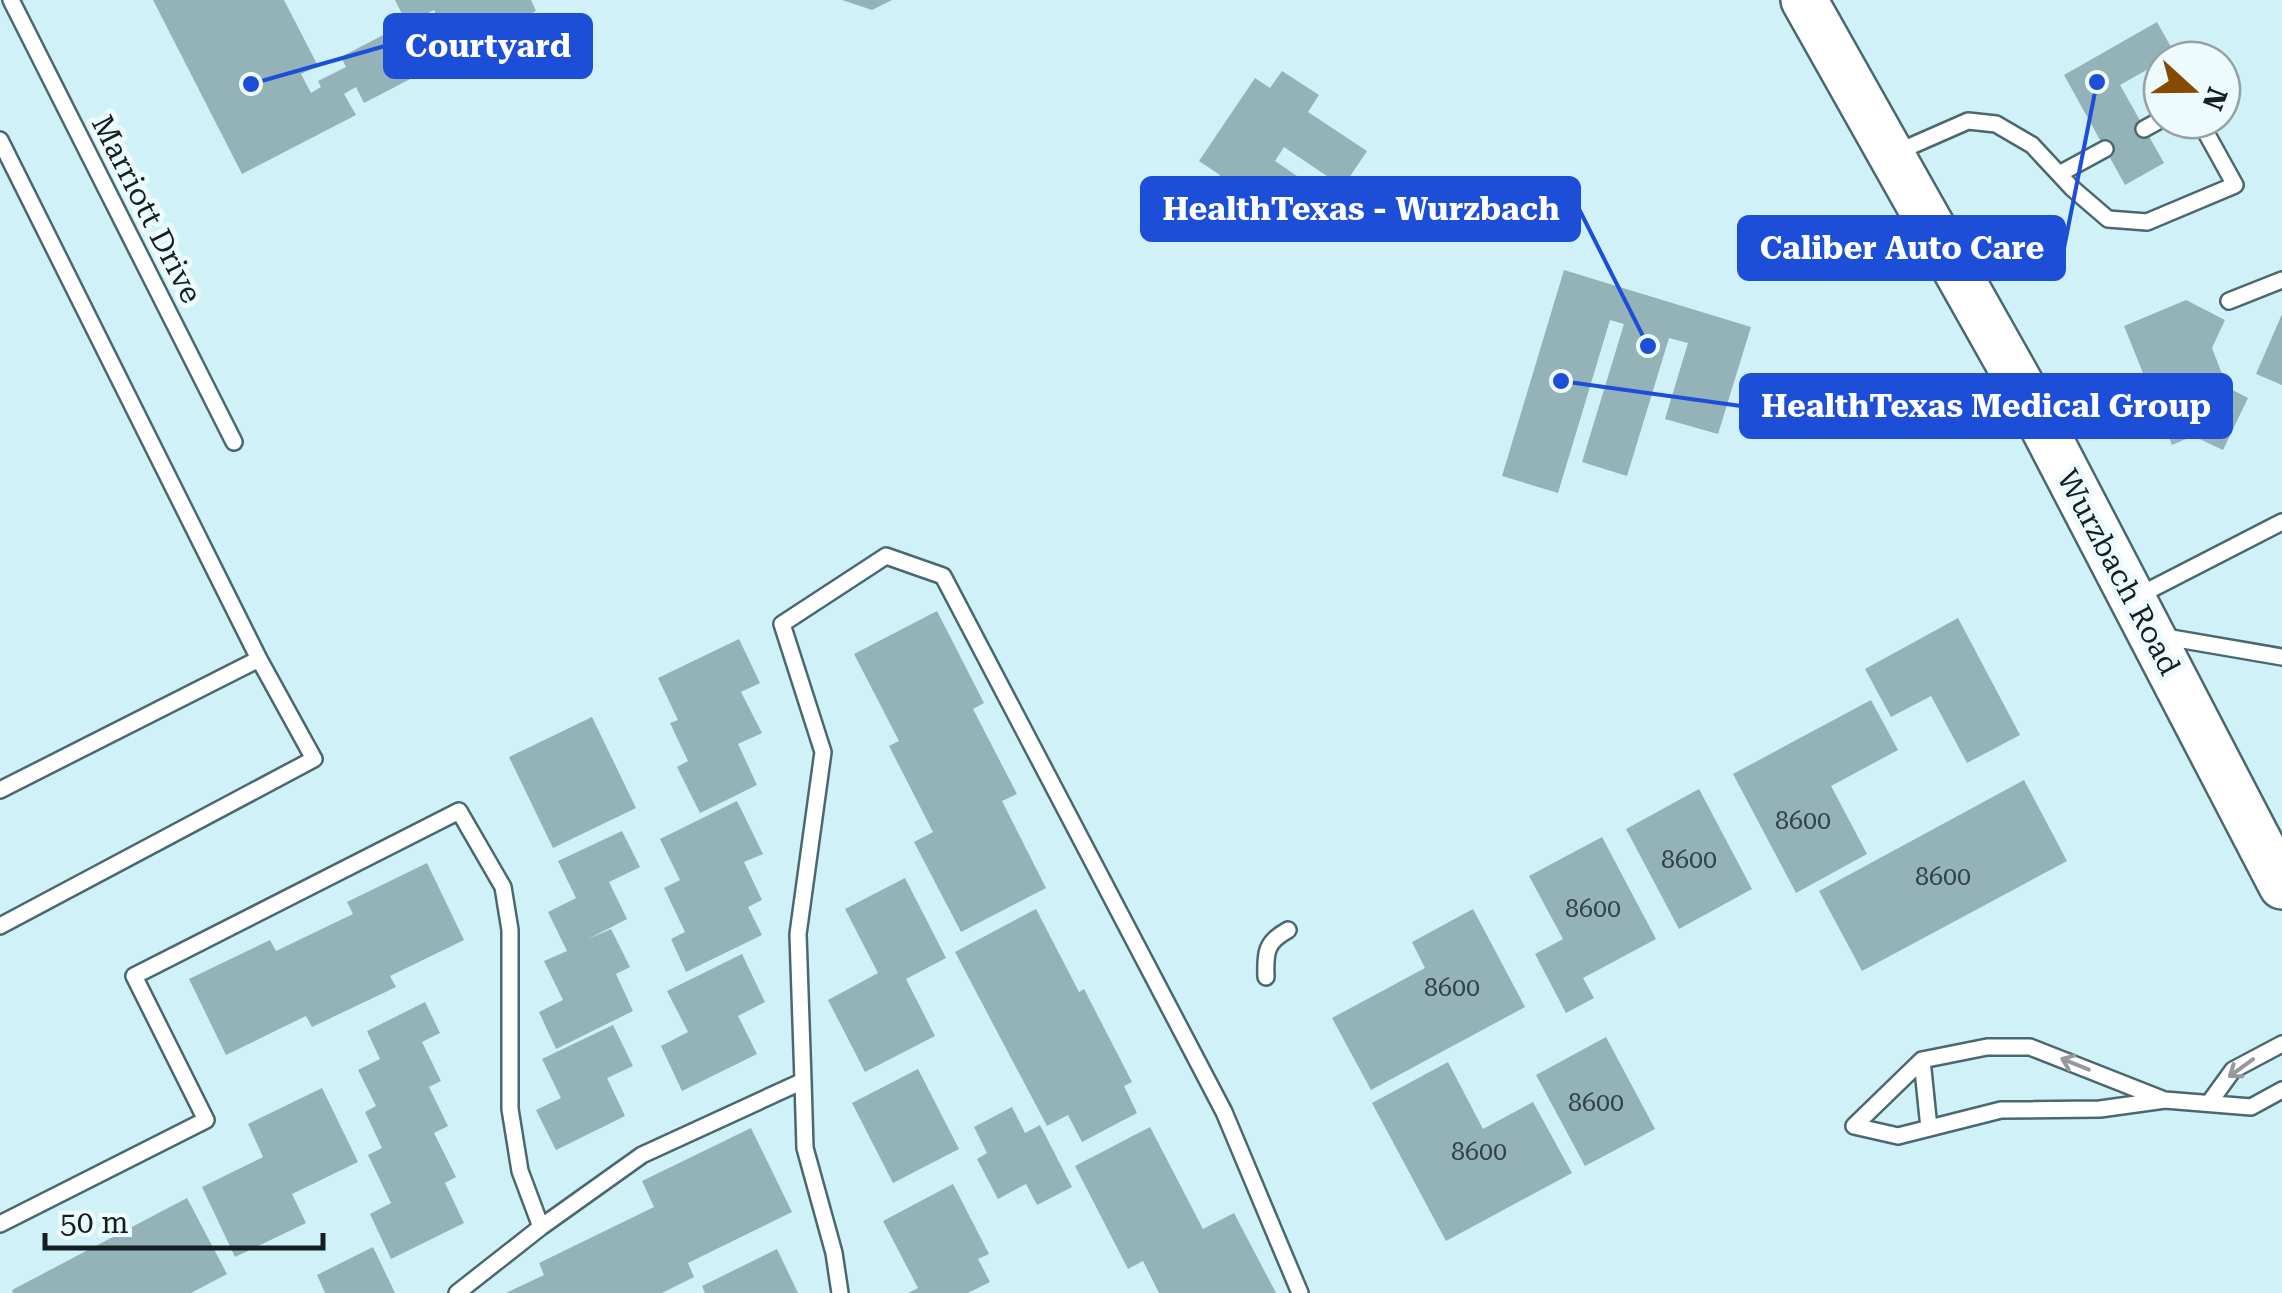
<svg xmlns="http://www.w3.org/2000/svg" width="2282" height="1293" font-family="'Roboto Serif',serif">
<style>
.building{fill:#94b3b9}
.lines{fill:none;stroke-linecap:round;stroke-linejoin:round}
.service-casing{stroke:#4b686e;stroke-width:20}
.primary-casing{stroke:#4b686e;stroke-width:50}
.service{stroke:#fff;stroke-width:15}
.primary{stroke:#fff;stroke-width:45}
.oneway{stroke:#959a9c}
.labels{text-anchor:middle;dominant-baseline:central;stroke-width:10;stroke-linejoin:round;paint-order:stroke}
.number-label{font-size:25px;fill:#334448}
.street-label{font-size:30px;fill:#131f22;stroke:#eefbfd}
.leader{fill:none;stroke:#1d4ed8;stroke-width:4}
.callout-dot{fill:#1d4ed8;stroke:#eefbfd;stroke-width:4}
.callout{fill:#1d4ed8;stroke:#1d4ed8;stroke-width:4}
.callout-label{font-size:32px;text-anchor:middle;font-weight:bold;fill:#fff}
</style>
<rect width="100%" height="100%" fill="#d1f1f8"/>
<path class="building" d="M153 0H284L318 66 301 74 311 93 321 87 318 81 346 67 341 57 389 32 397 48 441 25 434 10 407 24 395 0H531L536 11 456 53 447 36 430 45 439 64 364 103 356 87 344 94 356 115 242 174Z
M842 0H892L872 10Z
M2157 22 2175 54 2120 85 2164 163 2125 185 2064 75Z
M1282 71 1319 95 1308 112 1367 151 1343 187 1284 147 1275 161 1334 201 1312 234 1253 195 1239 216 1207 194 1220 175 1199 161 1255 78 1270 88Z
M1564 270 1751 327 1718 434 1665 419 1688 343 1669 338 1627 476 1582 462 1624 324 1610 320 1558 493 1502 476Z
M2186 300 2225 320 2212 348 2227 387 2248 398 2223 450 2193 436 2172 445 2124 326Z
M2282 314V385L2256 374Z
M937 611 984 703 973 709 1017 794 1002 801 1046 888 961 932 914 842 933 832 889 746 899 741 854 654Z
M1958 618 2020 735 1967 763 1931 696 1891 717 1865 669Z
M739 639 760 683 741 692 762 733 738 744 757 785 700 813 677 767 688 761 670 723 678 720 658 678Z
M1871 700 1898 750 1831 786 1867 854 1796 893 1733 774Z
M592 717 636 808 553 848 509 757Z
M2024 780 2067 861 1862 971 1819 891Z
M1699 789 1752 889 1679 929 1626 829Z
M737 801 763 854 744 862 762 900 748 907 762 935 686 972 671 939 685 932 664 888 680 880 660 839Z
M622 831 640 867 609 882 627 919 588 939 611 929 630 967 616 974 633 1011 556 1049 539 1012 563 1000 544 961 567 951 548 912 576 898 558 861Z
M1602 837 1656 939 1583 978 1594 998 1566 1013 1535 954 1563 939 1529 876Z
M427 863 464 940 390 976 396 987 312 1027 306 1016 226 1055 189 979 270 940 276 951 353 914 347 902Z
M905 878 946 958 906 979 935 1036 865 1072 828 1000 878 973 845 909Z
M1036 909 1079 992 1084 989 1132 1082 1124 1086 1137 1113 1082 1142 1068 1115 1047 1126 955 952Z
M1473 909 1525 1007 1371 1090 1332 1018 1425 968 1412 942Z
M742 954 765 1002 738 1016 757 1054 682 1091 661 1046 688 1032 667 991Z
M425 1002 440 1033 422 1042 441 1081 429 1087 448 1126 434 1133 456 1177 445 1183 464 1223 391 1259 370 1214 391 1203 368 1155 382 1148 365 1112 376 1106 358 1070 380 1059 367 1031Z
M613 1025 633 1066 607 1078 625 1116 556 1150 536 1110 561 1098 542 1059Z
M1606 1037 1655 1129 1585 1166 1536 1075Z
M1448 1062 1483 1129 1533 1102 1572 1173 1446 1241 1372 1103Z
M918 1069 959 1149 893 1183 852 1103Z
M322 1088 358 1162 292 1194 306 1223 235 1257 202 1187 263 1157 248 1124Z
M1012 1107 1025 1133 1040 1125 1072 1187 1037 1205 1026 1184 998 1199 977 1159 987 1153 974 1127Z
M1150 1127 1203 1229 1234 1213 1276 1293H1159L1143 1261 1128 1269 1075 1166Z
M751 1128 792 1212 688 1263 694 1277 662 1293H506L544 1275 539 1263 654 1207 642 1181Z
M953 1184 989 1254 978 1259 990 1282 968 1293H908L918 1288 883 1221Z
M187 1198 227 1274 191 1293H13L12 1290Z
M373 1247 395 1293H325L317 1275Z
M777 1249 798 1293H705L702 1286Z"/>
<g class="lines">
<defs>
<path id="service" d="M11 0 234 442
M2144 129 2162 119
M0 140 259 659 0 790
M1895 153 1968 121 1996 124 2032 145 2072 188 2108 219 2147 222 2235 185 2199 120
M2059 174 2105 149
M2229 301 2282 280
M2136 597 2282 522
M2160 636 2282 657
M0 926 314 759 259 659
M1266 977C1265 952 1266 942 1288 930
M1922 1060 1929 1128
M2209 1103 2233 1070 2282 1044
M1854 1126 1898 1136 2001 1110 2100 1109 2165 1100 2251 1107 2282 1090
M1854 1126 1922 1060 1987 1047H2030L2162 1099
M0 1224 206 1120 134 976 459 811 503 887 510 930V1109L520 1171 541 1227 457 1293
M541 1227 642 1155 803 1081
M840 1293 834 1253 805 1148 803 1081 798 934 823 752 782 624 886 556 943 576 1224 1112 1300 1293"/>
<path id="primary" d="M1804 0 2026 394 2282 886"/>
</defs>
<use href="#service" class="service-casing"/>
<use href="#primary" class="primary-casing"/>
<use href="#service" class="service"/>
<use href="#primary" class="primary"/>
</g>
<defs><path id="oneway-shaft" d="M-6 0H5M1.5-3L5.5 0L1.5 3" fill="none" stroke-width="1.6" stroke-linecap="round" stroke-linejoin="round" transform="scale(2.5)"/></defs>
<g class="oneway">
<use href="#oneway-shaft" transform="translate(2075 1064) rotate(-158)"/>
<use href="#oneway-shaft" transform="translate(2241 1068) rotate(144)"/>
</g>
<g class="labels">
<g class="number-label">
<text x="1803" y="820">8600</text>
<text x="1689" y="859">8600</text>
<text x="1943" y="876">8600</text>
<text x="1593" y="908">8600</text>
<text x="1452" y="987">8600</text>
<text x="1596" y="1102">8600</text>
<text x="1479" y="1151">8600</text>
</g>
<g class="street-label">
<text transform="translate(147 209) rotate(63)">Marriott Drive</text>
<text transform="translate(2119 572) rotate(62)">Wurzbach Road</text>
</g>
</g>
<path class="leader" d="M251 84L385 46M1648 346L1579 209M2097 82L2064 248M1561 381L1741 406"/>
<g class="callout-dot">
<circle cx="251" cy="84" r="10"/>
<circle cx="1648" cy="346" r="10"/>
<circle cx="2097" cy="82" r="10"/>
<circle cx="1561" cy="381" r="10"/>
</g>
<g class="callout">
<rect x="385" y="15" width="206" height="62" rx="10"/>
<rect x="1142" y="178" width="437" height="62" rx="10"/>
<rect x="1739" y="217" width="325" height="62" rx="10"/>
<rect x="1741" y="375" width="490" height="62" rx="10"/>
</g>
<g class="callout-label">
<text x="488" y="57">Courtyard</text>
<text x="1361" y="220">HealthTexas - Wurzbach</text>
<text x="1902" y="259">Caliber Auto Care</text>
<text x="1986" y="417">HealthTexas Medical Group</text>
</g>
<g transform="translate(2192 90) rotate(111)"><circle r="48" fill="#eefbfd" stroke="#96a3a5" stroke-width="2.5"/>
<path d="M0-8L18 38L0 25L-18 38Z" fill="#854b01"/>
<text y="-15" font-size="28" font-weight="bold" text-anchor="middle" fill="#131f22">N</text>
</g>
<path d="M45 1233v15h278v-15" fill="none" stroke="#131f22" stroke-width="5"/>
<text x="60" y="1233" font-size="30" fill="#131f22" stroke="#eefbfd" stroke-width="8" paint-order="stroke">50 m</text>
</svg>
